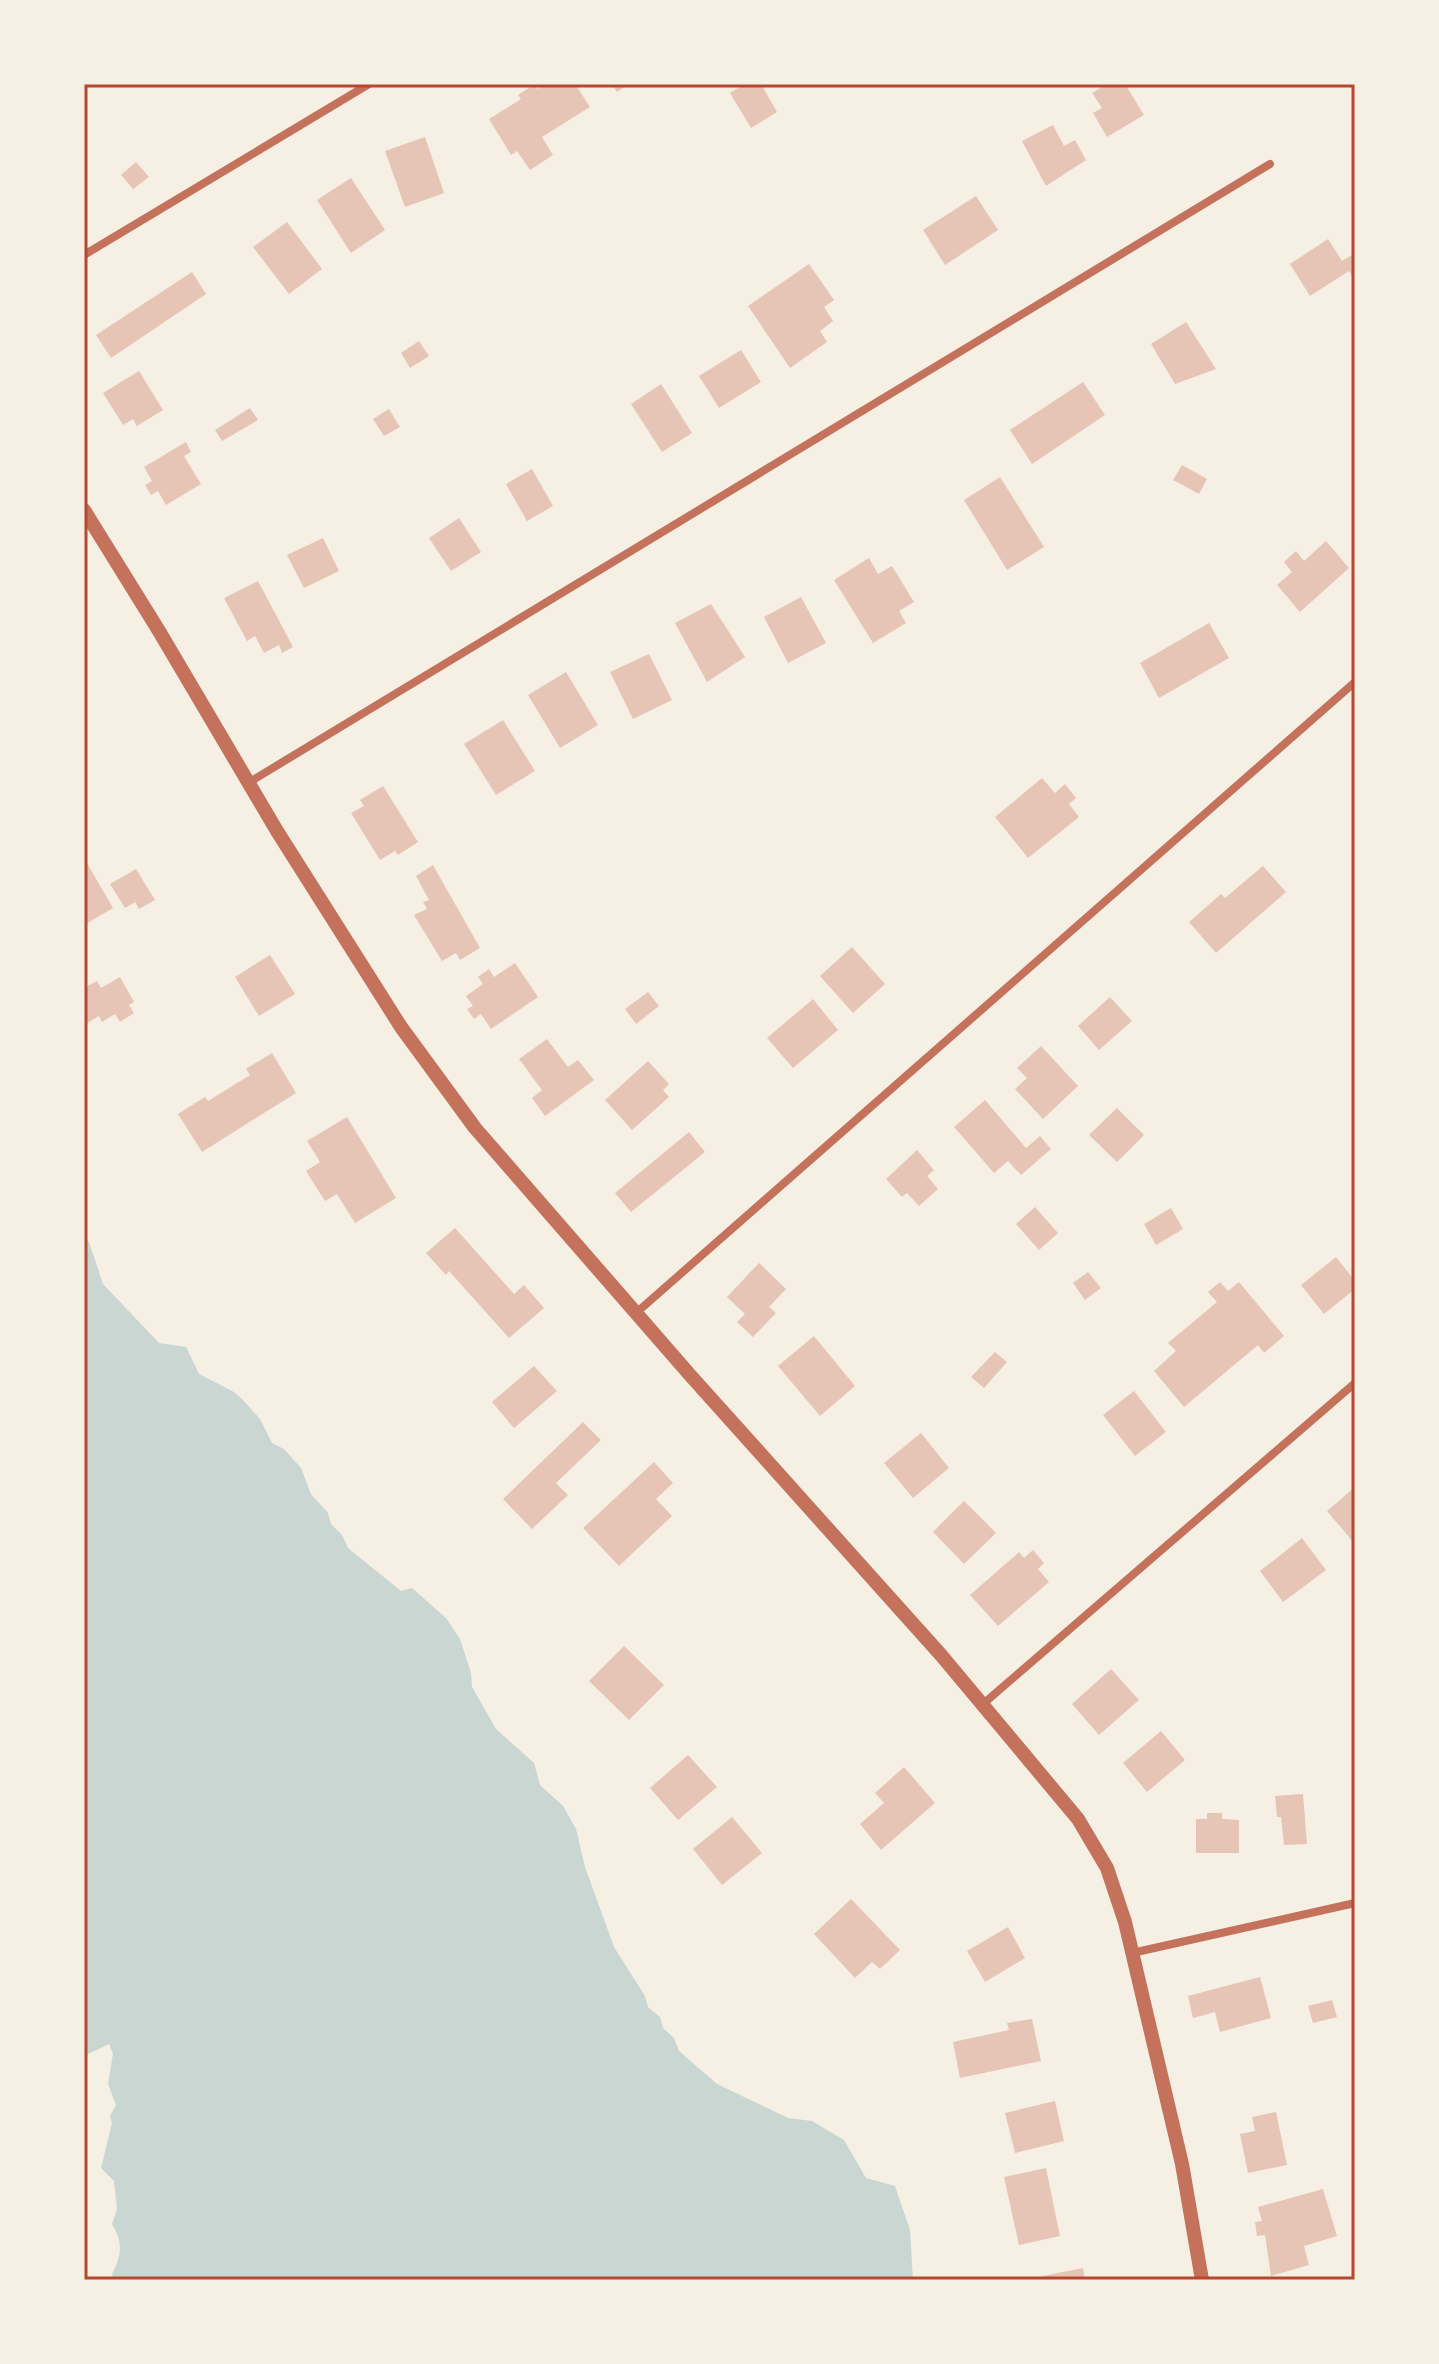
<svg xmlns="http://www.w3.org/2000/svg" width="1439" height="2364" font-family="Spectral,serif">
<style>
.water{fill:#c9d6d2}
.building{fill:#e6c5b7}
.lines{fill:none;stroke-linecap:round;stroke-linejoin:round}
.minor{stroke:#c5725c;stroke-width:8}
.tertiary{stroke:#c5725c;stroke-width:14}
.neatline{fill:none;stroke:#b5482f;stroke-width:3}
</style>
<rect width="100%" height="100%" fill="#f6efe4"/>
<path class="water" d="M84 1238 89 1242 103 1284 159 1343 186 1347 199 1374 234 1392 243 1400 260 1419 272 1443 284 1449 301 1468 311 1494 328 1513 331 1524 342 1535 348 1548 401 1591 412 1588 446 1618 460 1639 471 1673 472 1687 496 1729 534 1763 540 1785 563 1806 576 1829 585 1867 614 1947 645 1996 648 2007 660 2017 663 2028 674 2038 679 2051 717 2084 788 2118 812 2121 844 2140 866 2178 895 2186 910 2230 913 2280H114L112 2274C122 2255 123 2242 112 2224L117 2209 114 2181 101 2168 112 2123 110 2116 116 2105 108 2084 113 2054 109 2044 84 2056Z"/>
<path class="building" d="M535 84 538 89 545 84H575L590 107 542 137 553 155 530 170 517 151 511 155 489 119 521 99 518 95Z
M612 84H629L617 92Z
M745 84H761L777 112 751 128 730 93Z
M1107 84H1125L1144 115 1107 137 1093 113 1102 108 1092 93Z
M1053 125 1064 146 1075 140 1086 160 1046 186 1022 141Z
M425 137 444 193 405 207 385 151Z
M136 162 149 177 133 189 121 175Z
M351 178 385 230 351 253 317 200Z
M976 196 998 230 945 265 923 230Z
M287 222 322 269 289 294 253 247Z
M1328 239 1342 261 1355 253V280L1349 271 1310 296 1290 264Z
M809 264 834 300 824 307 833 321 820 331 827 342 790 368 748 306Z
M192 272 206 294 111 358 96 335Z
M1186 322 1216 369 1175 384 1151 344Z
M419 341 429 356 410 368 401 353Z
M741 350 761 382 719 408 699 376Z
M139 371 163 410 137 426 133 419 123 425 103 393Z
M1083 382 1105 415 1032 464 1010 430Z
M661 384 692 433 662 452 631 404Z
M250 408 258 420 222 441 215 430Z
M389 409 400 427 384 436 373 419Z
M186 442 191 452 184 456 201 484 166 505 158 491 151 495 145 485 152 481 144 467Z
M1182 465 1207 479 1199 494 1173 480Z
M532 469 553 506 527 521 506 484Z
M1000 477 1044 547 1007 570 964 500Z
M459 518 481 552 451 571 429 538Z
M323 538 339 571 304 588 287 555Z
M1326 541 1349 568 1300 612 1277 585 1292 572 1284 562 1296 551 1304 561Z
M869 558 878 574 892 566 914 602 899 611 906 623 873 643 834 580Z
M258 581 293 647 282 653 279 645 264 653 255 636 247 641 224 598Z
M801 597 826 643 788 663 764 617Z
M711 604 745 657 707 682 675 623Z
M1209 623 1229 658 1159 698 1140 663Z
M649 654 672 700 633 719 610 672Z
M566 672 598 725 560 748 528 695Z
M503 720 535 771 496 795 464 744Z
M1042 778 1055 793 1065 784 1076 798 1069 804 1079 817 1028 858 995 817Z
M383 786 418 842 398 855 395 851 380 860 351 813 364 806 360 800Z
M84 858 113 908 84 925Z
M433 865 480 948 460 960 456 953 442 961 414 915 427 909 423 902 429 900 416 876Z
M1263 866 1286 892 1216 953 1189 922 1221 894 1225 898Z
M136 869 155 900 139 909 135 902 125 908 110 884Z
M852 947 885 984 853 1013 820 976Z
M270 955 295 994 259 1016 235 977Z
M515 963 538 997 491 1029 481 1014 474 1019 467 1009 473 1006 466 996 483 984 478 977 489 969 494 977Z
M120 977 134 1002 129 1005 134 1013 120 1022 115 1014 102 1022 99 1016 84 1025V988L97 981 101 988Z
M648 992 659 1006 636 1024 625 1009Z
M1110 997 1132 1021 1099 1050 1078 1026Z
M813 999 838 1030 793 1068 767 1038Z
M547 1039 568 1067 578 1060 594 1080 545 1116 532 1098 542 1090 519 1059Z
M1041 1046 1078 1086 1043 1119 1015 1089 1027 1078 1017 1068Z
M272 1053 296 1093 202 1152 178 1114 205 1097 208 1101 250 1075 246 1069Z
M648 1061 669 1084 663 1090 669 1097 632 1130 605 1100Z
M985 1100 1026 1148 1040 1136 1051 1149 1021 1175 1008 1161 994 1173 954 1127Z
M1117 1108 1144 1135 1117 1162 1089 1135Z
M347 1117 396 1198 355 1223 337 1194 325 1201 306 1171 320 1162 307 1141Z
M689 1132 705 1152 631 1212 615 1193Z
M917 1150 934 1170 927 1176 938 1189 919 1206 907 1193 902 1197 886 1179Z
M1035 1207 1058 1233 1039 1250 1016 1224Z
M1171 1208 1183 1229 1156 1245 1144 1224Z
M455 1228 514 1294 524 1285 544 1308 509 1338 449 1271 446 1275 426 1253Z
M1336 1257 1355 1281V1289L1324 1314 1301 1285Z
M759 1263 786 1289 769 1307 776 1313 753 1337 737 1322 745 1314 727 1297Z
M1088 1272 1101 1288 1085 1300 1073 1283Z
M1220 1282 1228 1291 1239 1282 1284 1336 1264 1353 1258 1345 1184 1407 1154 1371 1176 1351 1168 1343 1217 1302 1208 1292Z
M814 1336 855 1386 820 1416 778 1366Z
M995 1352 1007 1362 984 1388 971 1377Z
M534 1366 557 1391 514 1428 492 1402Z
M1134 1391 1166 1432 1135 1456 1103 1415Z
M583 1422 601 1440 556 1483 568 1495 532 1529 503 1499Z
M921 1433 949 1468 913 1498 884 1463Z
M654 1462 673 1483 656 1499 672 1516 619 1566 583 1528Z
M1355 1487V1544L1327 1511Z
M964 1501 996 1533 964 1564 933 1532Z
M1302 1538 1326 1570 1283 1602 1260 1571Z
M1033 1550 1044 1563 1038 1569 1049 1582 998 1626 970 1595 1019 1552 1024 1558Z
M624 1646 664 1685 629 1720 589 1681Z
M1111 1669 1139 1700 1099 1735 1072 1704Z
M1161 1731 1185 1760 1147 1792 1123 1763Z
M688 1755 717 1787 678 1820 650 1788Z
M904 1767 935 1803 881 1850 860 1824 884 1803 875 1793Z
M1303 1794 1307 1844 1284 1845 1281 1817H1277L1275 1796Z
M1207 1813H1222V1819L1239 1820V1853H1196V1819H1207Z
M732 1817 762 1853 722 1885 693 1849Z
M851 1899 900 1950 880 1969 872 1962 855 1978 814 1934Z
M1008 1927 1025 1958 985 1982 967 1951Z
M1260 1977 1271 2018 1220 2032 1215 2012 1193 2018 1188 1996Z
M1332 2000 1337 2017 1313 2023 1308 2006Z
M1032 2019 1041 2061 960 2078 953 2042 1009 2030 1007 2023Z
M1055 2101 1064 2141 1015 2153 1005 2113Z
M1276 2112 1287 2165 1248 2173 1240 2134 1255 2131 1252 2117Z
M1046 2168 1060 2236 1019 2245 1004 2177Z
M1323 2189 1337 2236 1304 2246 1309 2265 1271 2276 1265 2235 1257 2236 1255 2222 1262 2221 1258 2207Z
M1083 2268 1085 2280H1044L1043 2276Z"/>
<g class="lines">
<path class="minor" d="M84 255 369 84
M248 783 1270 164
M636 1313 1355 682
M983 1704 1355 1383
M1132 1953 1355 1903"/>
<path class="tertiary" d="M84 510 159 631 277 831 401 1027 475 1128 690 1375 941 1655 1078 1819 1107 1868 1125 1922 1182 2164 1202 2280"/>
</g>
<rect width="1439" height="2364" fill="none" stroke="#f6efe4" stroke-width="172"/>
<rect x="86" y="86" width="1267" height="2192" class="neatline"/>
</svg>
